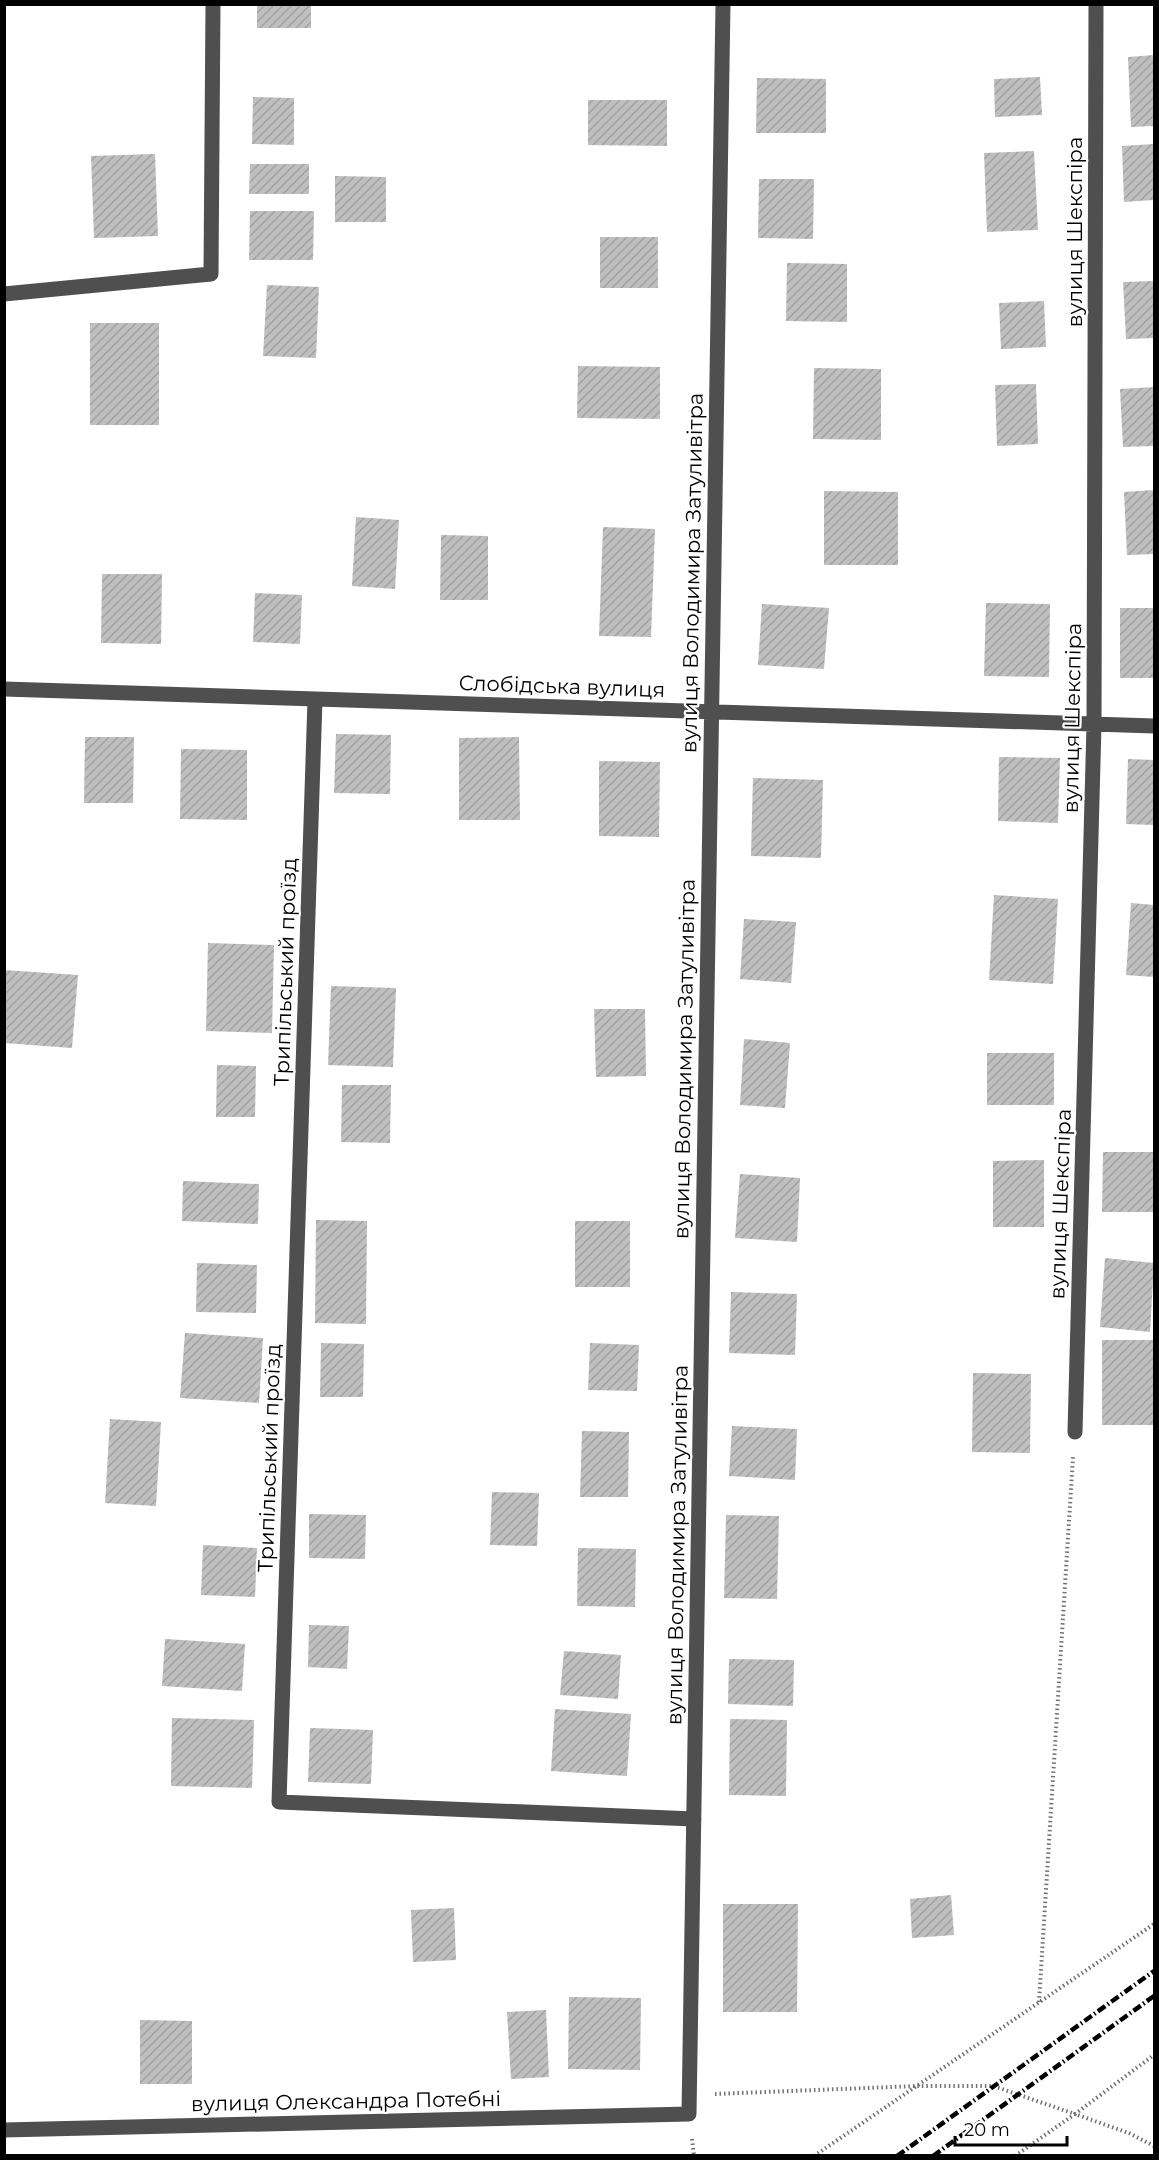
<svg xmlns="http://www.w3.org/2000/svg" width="1159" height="2160" font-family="Montserrat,sans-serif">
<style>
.building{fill:url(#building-hatch)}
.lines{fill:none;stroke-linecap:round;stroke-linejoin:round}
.path{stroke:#717171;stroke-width:4;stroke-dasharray:1.5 3;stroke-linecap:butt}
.minor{stroke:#4f4f4f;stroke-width:15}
.rail{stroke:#000;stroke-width:4.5;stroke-dasharray:9 3 1.5 3;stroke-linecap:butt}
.labels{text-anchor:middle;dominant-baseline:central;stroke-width:4.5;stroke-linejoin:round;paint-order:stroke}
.street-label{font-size:21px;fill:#000;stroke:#fff}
</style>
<defs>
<pattern id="building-hatch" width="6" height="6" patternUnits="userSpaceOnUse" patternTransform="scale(1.5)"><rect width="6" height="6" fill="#bfbfbf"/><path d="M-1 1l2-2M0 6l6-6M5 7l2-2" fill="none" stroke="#a2a2a2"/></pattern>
</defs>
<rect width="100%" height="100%" fill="#fff"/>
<path class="building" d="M257 4H311V28H257Z
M1154 55V126L1131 127 1128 57Z
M1040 77 1042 115 995 117 994 79Z
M757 78 826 79V133H756Z
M253 97 294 98V145L252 144Z
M588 100H667V146L588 145Z
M1154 144V200L1124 202 1122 146Z
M1034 151 1038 230 987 232 984 153Z
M155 154 158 236 94 238 91 156Z
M250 164H309V194H249Z
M335 176 386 177V222H335Z
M759 179H814L813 239 758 238Z
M250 211H314L313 260H249Z
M600 237H658V288H600Z
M787 263 847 264V322L786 321Z
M1154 281V338L1126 339 1123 282Z
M267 285 319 287 316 358 263 356Z
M1044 301 1046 347 1001 349 999 303Z
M90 323H159V425H90Z
M578 366 660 367V419L577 418Z
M814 368 881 369V440L813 439Z
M1036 384 1038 444 997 446 995 385Z
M1154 387V446L1123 447 1120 389Z
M1154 490V554L1127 555 1124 492Z
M824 491 898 492V565H824Z
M356 517 399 520 395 589 352 586Z
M603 527 655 529 651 637 599 636Z
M441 535 488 536V600H440Z
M102 574H162L161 644 101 643Z
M255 593 302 595 300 644 253 642Z
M986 603 1050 604 1049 677 984 676Z
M762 604 829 608 824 669 758 665Z
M1120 608H1154V678H1120Z
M336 734 391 735 390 794 334 793Z
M85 737H134L133 803H84Z
M519 737 520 820H459V738Z
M181 749 247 750V820L180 819Z
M999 757 1060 758 1058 823 998 821Z
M1128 759 1154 760V825L1126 824Z
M599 761 660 762 659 837 599 836Z
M753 778 823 780 821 858 751 856Z
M994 895 1058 899 1053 984 989 980Z
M1131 903 1154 905V977L1126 975Z
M744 919 796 922 791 983 740 979Z
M208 943 274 945 272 1033 206 1031Z
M4 970 78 975 72 1048 4 1043Z
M331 986 396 988 393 1067 328 1065Z
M594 1009H645L646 1076 596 1077Z
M744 1039 790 1043 785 1108 740 1105Z
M987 1053H1054V1105H987Z
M217 1065 256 1066 255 1117H216Z
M342 1085H391L390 1143 341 1142Z
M1103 1152H1154V1212H1102Z
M1044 1160V1227H993V1161Z
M740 1174 800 1178 797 1242 735 1238Z
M183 1181 259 1184 258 1224 182 1221Z
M316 1220 367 1221 366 1324 315 1323Z
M575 1221H630V1287H575Z
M1105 1258 1154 1263 1150 1332 1100 1327Z
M197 1263 257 1265 256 1313 196 1312Z
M731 1292 797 1294 795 1355 729 1353Z
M185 1333 263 1338 259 1403 180 1398Z
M1102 1340H1154V1425H1102Z
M321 1343 364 1344 363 1397H320Z
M590 1343 639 1345 637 1391 588 1390Z
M973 1373 1031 1374 1030 1453 972 1452Z
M110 1419 161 1422 156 1506 105 1503Z
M732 1426 797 1429 795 1480 729 1476Z
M582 1431 629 1432 628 1497H580Z
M492 1492 539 1493 537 1546 490 1545Z
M309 1514 366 1515 365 1559 309 1558Z
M726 1515 779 1516 777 1599 724 1598Z
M203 1545 257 1548 255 1597 201 1595Z
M578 1548 636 1549 635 1607 577 1606Z
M309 1625 349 1626 347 1669 308 1667Z
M165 1639 245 1644 242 1691 162 1686Z
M564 1651 621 1655 618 1699 560 1695Z
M729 1659 794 1660 793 1706 728 1704Z
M555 1709 631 1714 627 1776 551 1771Z
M172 1718 254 1720 252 1788 171 1786Z
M730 1719 787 1720 786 1796 729 1795Z
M310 1728 373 1730 371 1784 308 1782Z
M951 1895 954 1935 912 1938 910 1899Z
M723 1904H798L797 2012H723Z
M454 1908 456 1960 413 1962 411 1910Z
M569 1997 641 1998 640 2070 568 2069Z
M546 2010 549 2077 511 2079 507 2012Z
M140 2020 192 2021V2084H140Z"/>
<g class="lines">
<path class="path" d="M1039 2002 1073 1457
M715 2094 916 2086H993L1075 2114 1154 2055
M692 2139 694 2156
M814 2156 1154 1924
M1015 2156 1075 2114 1129 2133 1154 2146"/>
<path class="minor" d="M4 294 211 274 213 4
M4 689 1154 726
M315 700 279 1802 694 1819
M1075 1432 1094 725 1096 4
M4 2130 689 2114 723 4"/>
<path class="rail" d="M897 2156 1154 1971
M933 2156 1154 1996"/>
</g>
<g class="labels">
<g class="street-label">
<text transform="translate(1074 232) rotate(-90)">вулиця Шекспіра</text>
<text transform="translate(692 573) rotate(-89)">вулиця Володимира Затуливітра</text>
<text transform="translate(562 686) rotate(2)">Слобідська вулиця</text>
<text transform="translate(1072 718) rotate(-89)">вулиця Шекспіра</text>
<text transform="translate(285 972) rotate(-88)">Трипільський проїзд</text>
<text transform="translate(684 1059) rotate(-89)">вулиця Володимира Затуливітра</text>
<text transform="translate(1060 1204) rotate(-88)">вулиця Шекспіра</text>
<text transform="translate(269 1458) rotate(-88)">Трипільський проїзд</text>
<text transform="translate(677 1545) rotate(-89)">вулиця Володимира Затуливітра</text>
<text transform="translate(346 2101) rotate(-1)">вулиця Олександра Потебні</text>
</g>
</g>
<rect width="1159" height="2160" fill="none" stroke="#000000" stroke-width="12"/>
<path d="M955 2136v9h112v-9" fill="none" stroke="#000000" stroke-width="3"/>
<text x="964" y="2136" font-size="18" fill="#000000" stroke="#ffffff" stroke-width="4.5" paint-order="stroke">20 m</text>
</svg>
